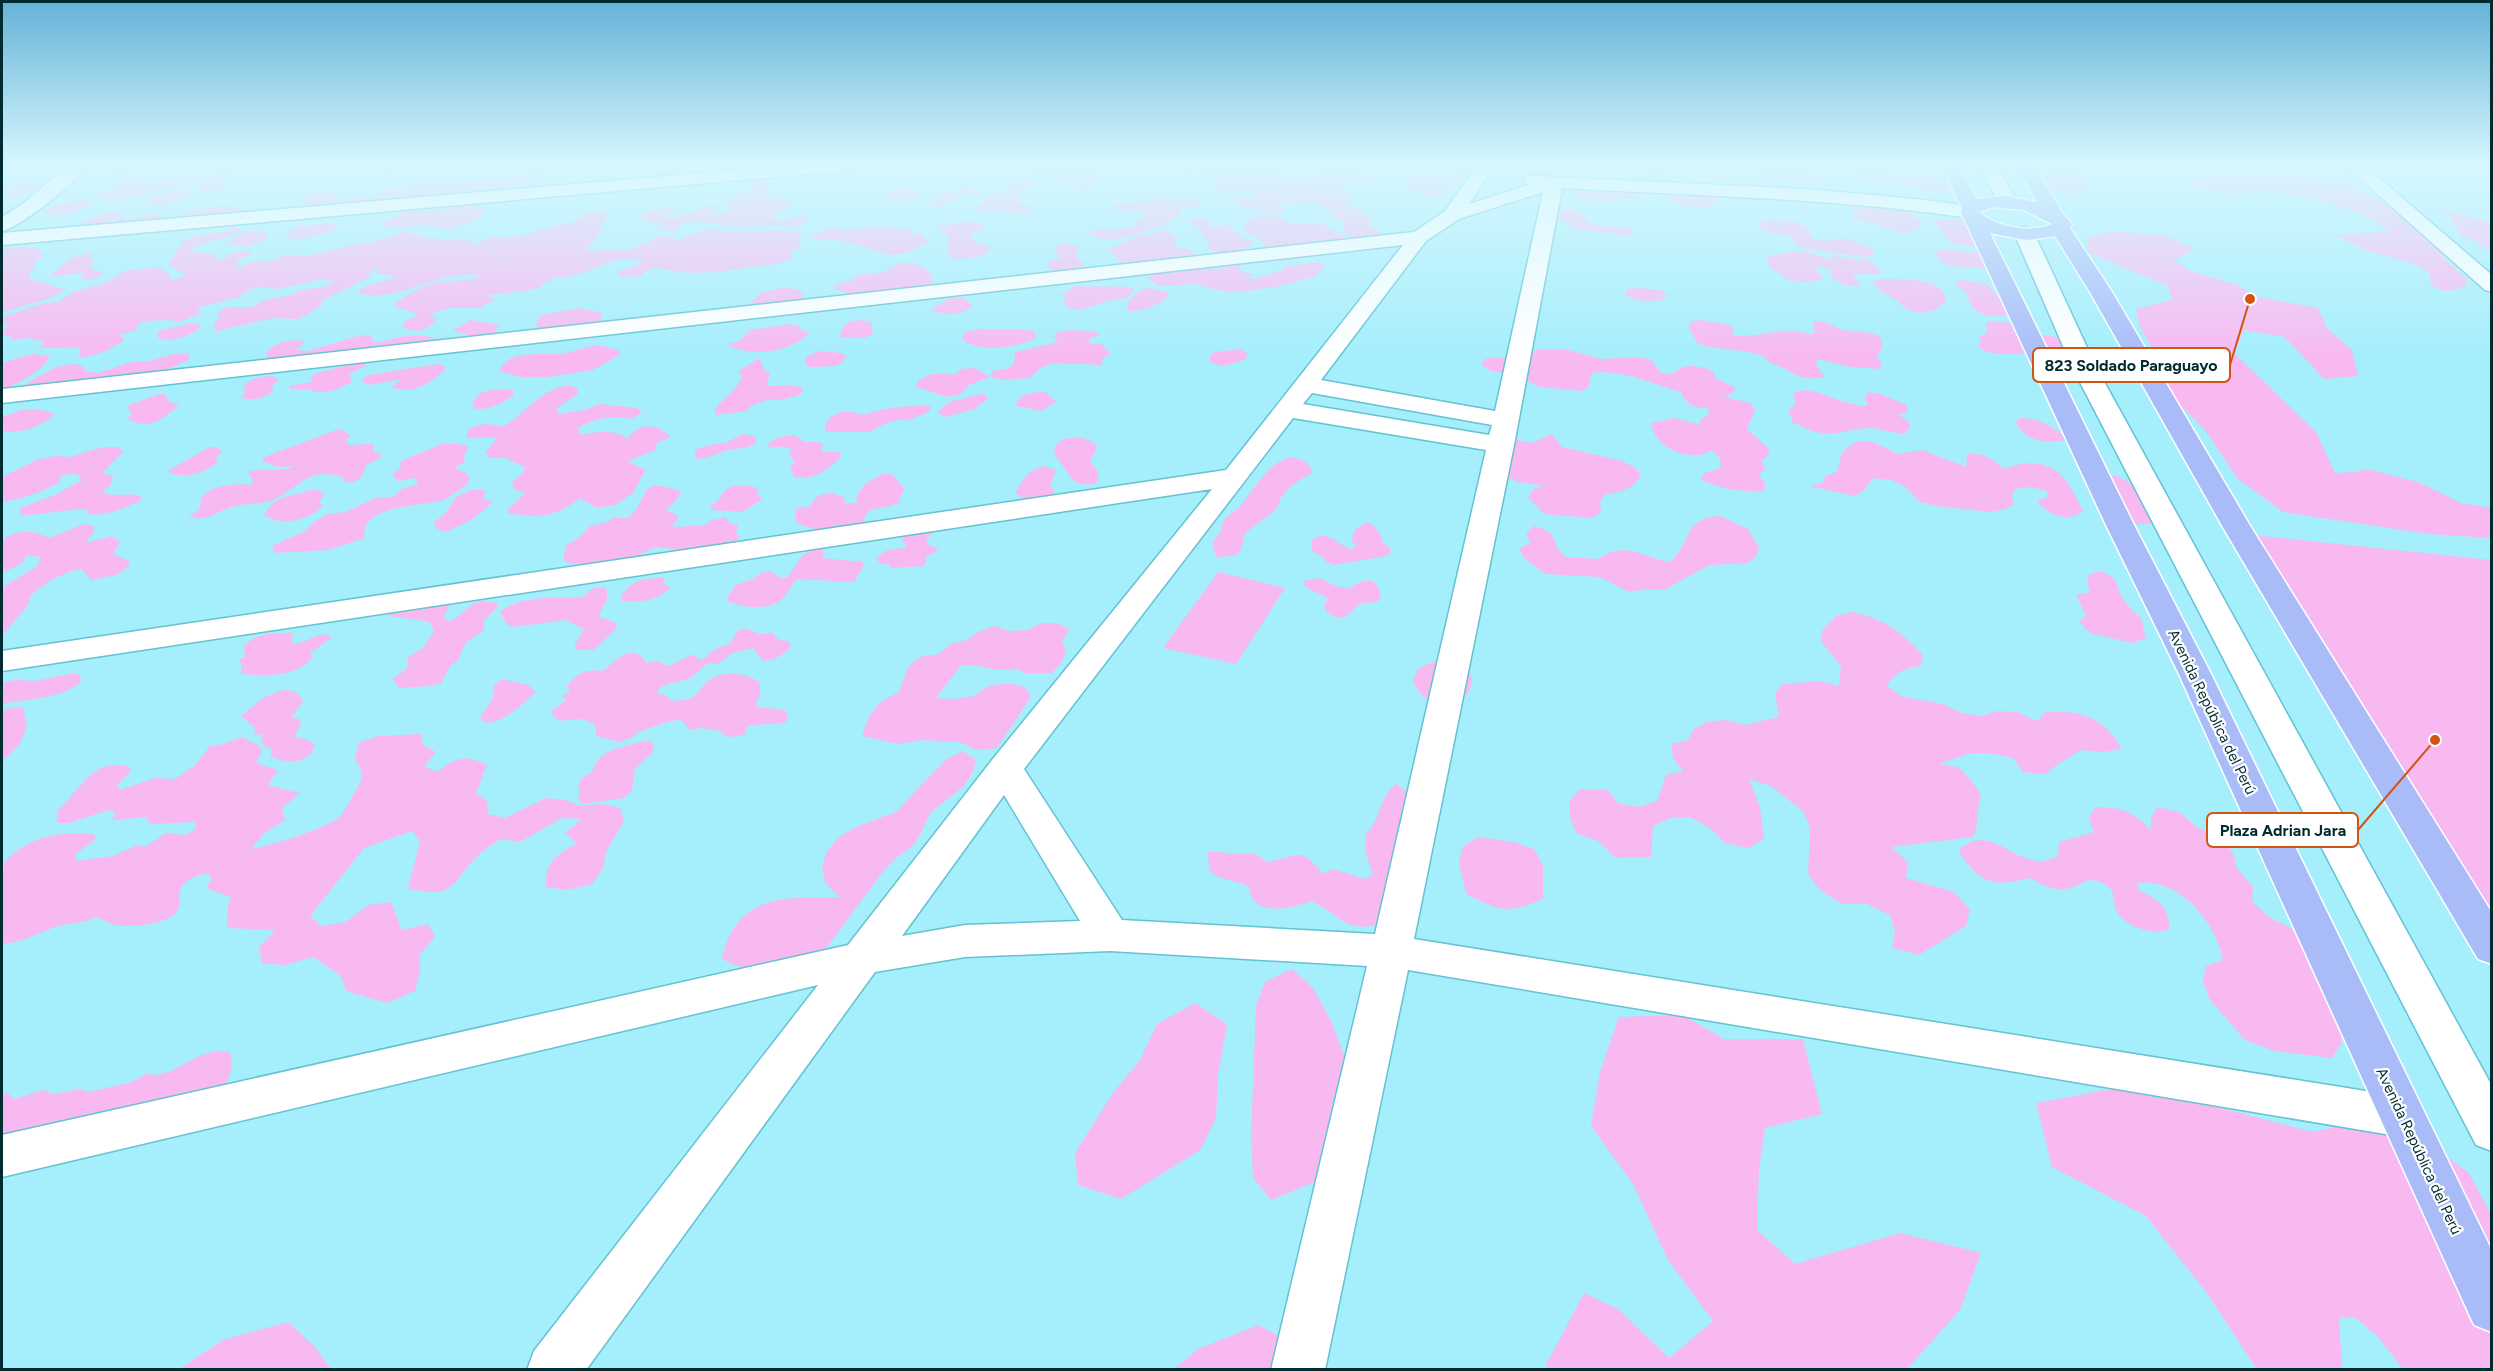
<svg xmlns="http://www.w3.org/2000/svg" width="2493" height="1371" font-family="Figtree,sans-serif">
<style>
.green{fill:#f8b9f1}
.lines{fill:none;stroke-linecap:round;stroke-linejoin:round}
.minor-casing{stroke:#63c2d3;stroke-width:3}
.highway-casing{stroke:#fff;stroke-width:3}
.minor{fill:#fff;fill-rule:evenodd}
.highway{fill:#a9bcf8;fill-rule:evenodd}
.labels{text-anchor:middle;dominant-baseline:central;stroke-width:4.5;stroke-linejoin:round;paint-order:stroke}
.street-label{font-size:15px;fill:#002b31;stroke:#fff}
.leader{fill:none;stroke:#d15410;stroke-width:2}
.callout-dot{fill:#d15410;stroke:#fff;stroke-width:2}
.callout{fill:#fff;stroke:#d15410;stroke-width:2}
.callout-label{font-size:16px;text-anchor:middle;font-weight:bold;fill:#002b31}
</style>
<rect width="100%" height="100%" fill="#a5eefc"/>
<path class="green" d="M214 166 295 167C274 180 238 163 219 180L232 184 222 189 203 192 197 188 201 183H196L111 202 98 195 99 192 122 182 109 172 112 168 126 169 127 172 134 173V176L142 177 144 181C172 179 189 181 216 169Z
M387 166H450L437 170 380 174Z
M1028 166H1090L1108 173 1091 181 1094 186 1081 191 1075 188 1074 182 1031 174Z
M1169 166H1265L1283 171 1286 177 1307 176 1313 179 1311 174C1319 165 1346 166 1358 166L1363 172 1380 176 1373 178 1368 185 1353 181 1342 183 1340 186 1343 192 1353 195 1348 205 1362 211 1364 215 1373 217 1367 223 1382 234 1380 238 1354 239 1342 232 1345 228 1343 222 1331 216 1329 210 1316 204H1294L1281 201 1277 203 1286 207 1281 213 1275 214 1239 205 1225 197C1236 193 1245 199 1256 197V193L1215 190 1213 188 1220 184 1201 172 1169 173 1165 170Z
M1455 166H1480L1464 171 1467 176 1460 180 1459 185 1444 190V194L1432 197 1423 196 1421 192 1408 188 1407 184 1397 180 1422 175 1432 176 1443 171 1450 173Z
M1619 166H1654L1690 174 1712 170 1732 174V177C1717 181 1704 176 1687 176 1663 175 1641 174 1619 166Z
M1757 166C1776 166 1809 159 1819 179L1818 182C1801 184 1768 180 1757 166Z
M1858 166H1882L1898 176 1908 178 1914 173 1935 175 1952 186 1953 189C1936 196 1919 186 1902 185 1884 184 1868 185 1853 173Z
M2024 166H2081L2089 176 2085 192C2068 198 2027 186 2024 166Z
M534 168H544L542 171 545 172 531 177 532 180 529 183 500 192 469 190 446 195 434 191 424 198H404L344 204 339 202 345 198 378 197C382 188 398 186 408 187L409 190H414L409 185 411 183 435 177 445 179 441 184 444 185 520 175 524 170Z
M2267 171 2326 179 2364 191 2416 221 2445 259 2467 279 2464 288 2444 291 2431 285 2429 273 2416 264 2368 251 2335 235 2390 231 2362 214 2326 202 2279 192 2226 193 2183 183 2199 178Z
M768 177 771 178 769 184 771 186 766 197 784 198 789 201 790 205 771 218 784 222 789 218 804 216 808 222 797 227 758 225 740 227 693 221 680 225 677 231 656 229 663 225 644 220 640 217C646 209 667 207 677 210L664 218C684 219 696 208 715 205L717 208 712 212 715 215 734 209 721 207 736 203 729 202 732 196 746 192 758 178Z
M1021 177 1033 183V187C1026 189 1017 191 1018 200L1032 209 1029 213 980 211 977 207 987 200 986 196 996 194 1008 187V183Z
M38 181 46 182V185L41 189 14 197 4 192V189Z
M1575 185 1628 191 1642 197 1603 201 1581 200Z
M967 186 980 193 978 196 960 194 959 198 942 207 928 206 930 202 939 200 938 194Z
M903 187 915 190 921 194 922 198 891 200 879 198Z
M189 189 193 192 190 195C176 202 161 210 146 201L148 198 172 191Z
M331 190 339 196C331 207 312 209 301 204L308 194Z
M1663 192C1678 193 1707 188 1718 200 1706 215 1677 205 1663 196Z
M1165 198 1177 201 1196 199 1203 204 1197 207 1181 208V214C1173 218 1167 224 1160 226 1141 234 1106 246 1089 234 1098 224 1108 231 1119 229 1124 228 1130 226 1135 225L1138 219 1148 214C1136 209 1123 212 1111 208L1115 204Z
M91 200 96 202C82 209 55 222 42 211L69 201Z
M469 202 475 205V208L483 210V215C472 221 458 229 443 228 435 228 427 224 419 225 407 227 392 231 381 223L407 212 446 210Z
M1855 204 1900 206 1923 223C1903 239 1903 232 1882 226 1873 223 1863 221 1853 219L1851 215 1859 213 1850 206Z
M223 206 244 209 245 212 235 216 182 219V215L189 211Z
M1566 210H1577L1590 224 1631 228 1633 232 1628 236 1571 228 1556 215 1557 211Z
M2446 210 2491 222V252L2472 239 2460 236 2451 218 2443 212Z
M605 211 608 212 606 221 598 227 604 229 585 251 635 249 641 244H651V240L657 236H673L675 240C685 240 688 234 696 232 712 228 728 232 744 231 765 231 783 228 804 234L795 241 800 242 803 246 790 251 794 257 776 264 715 272 689 273 656 268 650 269 640 276 621 277 617 273C626 267 636 267 644 260 615 253 593 272 568 277 562 278 555 277 550 280 545 283 541 287 534 289 524 292 488 294 484 296L497 298 480 308H448L430 314 436 319C428 331 416 334 403 327L404 322 419 315 393 305C404 295 428 283 444 281 456 280 470 282 481 275 437 269 401 304 358 293L362 288 395 277 394 275 378 274 377 270H371L369 277 321 301V306L298 319 273 318 212 332 216 329 214 325 220 317 216 314 228 307H252L267 299 287 296 303 289 321 288 335 281 321 279 280 289 258 287 241 294 242 296 199 307 197 310 203 312 180 322 171 320 144 321 138 324V329L119 335 124 338 123 341C110 350 94 357 78 357L81 352 79 347 43 348 39 347 44 344 43 341 28 338 12 340 10 336 2 334 8 324 2 321 5 316 44 303 57 302 73 292 105 283 125 271 158 267 168 273 172 280 183 277V273L169 265 182 242 195 236 220 233 233 228 242 229C229 243 202 237 191 252L216 254V260L228 257 225 256 234 252 251 251 250 255 236 261 239 267 233 271 254 261 269 262 282 256H309L354 244 380 240 405 231 425 238 475 241 471 247 488 238 522 236 552 226 574 222 589 212Z
M119 212 124 220 149 214 163 215 160 220 79 228C87 216 104 213 119 212Z
M1272 215 1281 217 1291 224H1324L1332 231 1342 234 1345 240 1269 249 1259 239 1242 230 1246 226 1244 222 1253 217Z
M1199 217 1210 221 1209 225 1212 227 1233 225 1234 227 1227 231 1228 232H1238L1243 238 1254 241 1245 248 1249 252 1236 257 1208 249 1209 240 1203 237 1198 228 1188 221Z
M1770 219 1803 223 1814 239 1826 241 1845 238 1871 248 1874 252 1872 256 1864 257 1802 248 1795 244 1789 235C1778 234 1763 236 1759 224L1761 221Z
M1936 219 1992 220 2005 228 2000 234 1990 235 2000 244 1997 247H1977L1951 243 1934 222Z
M966 221 984 225V229L969 236 976 243 988 245 991 250 978 257 953 259 947 250C951 230 948 239 936 227Z
M335 223 339 227C325 235 300 242 284 237L298 226Z
M880 226 887 228 909 229 913 233 922 234 928 242 909 252 890 255 844 241 811 238 810 236 833 227 843 231Z
M1158 230 1173 231 1170 235 1179 238 1173 241 1177 243 1174 247 1189 249 1194 253 1182 258 1121 263 1116 261 1119 259 1117 257 1112 256 1114 253 1105 250 1133 239 1137 235 1153 234Z
M261 231 268 234 267 238C257 245 241 249 228 244 236 234 249 230 261 231Z
M2118 231 2167 236 2195 249 2174 260 2191 271 2238 285 2259 297 2318 308 2327 328 2352 350 2358 376 2324 379 2285 337 2244 330 2234 353 2316 432 2335 473 2356 472 2367 469 2418 482 2461 503 2491 508V538L2429 534 2283 512 2237 478 2205 430 2178 403 2161 372 2153 349 2140 327 2136 309 2172 300 2168 286 2087 252 2088 237Z
M1064 242 1077 246V258L1084 264 1083 268 1056 271 1046 266 1050 261 1060 258 1053 248Z
M22 247 36 248 44 255 33 265 35 267 29 272 31 276 27 278 63 289V291L50 298 2 312V249Z
M1941 249 1988 253 1997 262 2006 266 2001 270 1950 266 1941 261 1935 252Z
M1795 251H1807L1827 259 1835 256 1871 261 1880 270 1881 274C1871 275 1861 272 1852 275L1861 285C1848 287 1837 285 1830 274L1831 269 1820 266 1815 270 1821 274 1822 280 1801 282 1789 280 1769 267 1766 257Z
M87 253 92 254 91 258 95 261 88 267 102 272 101 276 89 280 80 279 85 275 82 273 49 277 69 259Z
M1319 262 1324 266 1316 276 1276 287 1240 292 1215 290 1196 284 1158 286 1147 277C1168 266 1196 269 1219 269L1221 265 1238 263 1242 272 1252 274 1248 279C1261 279 1271 272 1283 270L1286 266Z
M900 263C913 262 921 265 931 273L929 278 933 279 934 284 930 287C908 289 848 303 833 286L852 280 858 275 881 273Z
M1878 279C1893 279 1936 277 1944 293 1945 296 1945 300 1945 303 1934 311 1923 316 1910 310 1904 308 1900 302 1895 299 1886 294 1878 290 1872 282Z
M1963 280 1987 284 1995 294 2007 298 2018 316C2001 316 1977 320 1969 301 1968 298 1967 295 1966 292L1958 287 1955 282Z
M1075 286 1133 287V292C1127 299 1120 299 1112 300 1094 304 1079 316 1062 303L1067 299 1062 295Z
M784 287 799 290 804 297C793 306 763 310 751 303L761 293Z
M1147 288 1168 292V297C1154 307 1145 311 1128 311L1127 305C1131 297 1138 291 1147 288Z
M1638 288 1662 290 1666 296 1664 300C1649 301 1637 303 1624 294L1627 289Z
M951 298H963L972 304 971 307C961 315 942 317 931 309Z
M579 308 598 312 601 314V322L596 325 538 333 539 328 536 326 538 318 542 315Z
M471 320 500 325 492 334 474 337 452 330Z
M860 320 871 322 873 333 866 338 840 337C843 323 847 321 860 320Z
M1702 320 1727 324 1734 329 1732 335C1749 338 1767 332 1784 331 1793 330 1804 333 1813 334L1815 332 1812 321C1830 320 1831 327 1845 330 1857 332 1868 331 1880 336L1883 347 1876 357 1882 363 1879 369 1851 367 1817 359 1816 365 1825 377C1795 383 1793 369 1768 362L1765 357C1745 348 1720 351 1698 344L1688 327 1692 321Z
M1997 321 2010 323 2031 334 2059 337 2067 343 2070 354C2054 365 2041 356 2024 354 2008 353 1993 357 1978 347L1981 342 1979 336 1987 333 1986 323Z
M191 323 199 324 200 328C190 336 168 344 157 337L159 331Z
M789 324 800 326 798 328 810 333C788 352 754 359 727 344L739 341 751 330Z
M977 329C996 331 1015 327 1034 331L1036 337C1022 348 973 354 962 338L965 332Z
M1068 330 1094 331 1100 335 1089 339V344L1101 343 1110 354 1102 359V365L1053 363 1042 367 1030 378 1001 380 990 377 969 385 961 394 946 397 915 386C923 372 940 372 954 375L961 369 975 368 990 377 993 371 1006 369 1014 364 1015 352 1058 342 1054 337 1057 332Z
M360 335 371 336 375 343C395 338 421 329 439 341L262 362 268 358 266 353C272 343 292 338 303 341L304 343 296 350 309 351Z
M598 345 618 350 621 354 593 370 548 377H520L499 371C509 347 544 357 565 353 577 351 586 346 598 345Z
M1241 349 1248 354 1244 360 1223 366 1211 363 1209 357 1215 352Z
M1540 349H1566L1601 359 1639 357 1651 360 1661 373 1673 374C1684 362 1699 366 1713 371L1715 378 1736 388 1732 394 1724 397 1750 403 1755 410 1747 429 1769 449 1768 456 1761 461 1765 468 1759 475 1765 483 1764 491C1743 492 1720 489 1701 480L1704 473 1716 470 1722 465 1719 457 1712 450C1691 464 1654 448 1651 423L1674 418 1701 425 1700 419 1709 415 1708 408C1696 409 1685 404 1681 392 1651 384 1624 369 1591 373L1589 386 1583 391 1539 387 1519 376 1491 371 1482 365 1484 359 1496 357 1509 358Z
M818 351 842 353 847 357 837 366 809 367 804 362 808 356Z
M177 353 188 354 190 359 173 367 140 376 105 391 88 393 16 389C36 381 56 360 80 365L87 371 97 373 135 361 146 362Z
M32 354 49 356C47 370 14 385 2 390V363Z
M759 358 764 369 770 373 766 386 792 385 803 388 801 394 782 400H767L752 405 746 411 716 415 715 409C724 397 737 391 742 377L739 371Z
M359 362 365 363V366L349 374 352 382C339 389 327 394 312 391V389H290V386L312 382 311 376 317 373Z
M439 364 446 367 445 370C431 383 411 396 392 387L401 379 370 385 362 382 366 376 374 374Z
M271 376 279 379 271 386 274 390C265 398 253 402 241 397L246 391 243 388C248 379 261 377 271 376Z
M568 385 577 388 578 394 558 407 557 414 585 410 599 404 637 408 642 413 631 419C612 415 595 418 578 428L580 435C595 432 616 429 627 439 638 423 657 422 670 437L657 443 655 450 628 461 636 466 646 469 633 493 615 505 597 508 580 498C554 519 538 517 507 513L508 509 525 493 514 489 512 482 522 474 525 467 506 458H490L485 453 497 438 467 437V430C480 423 489 423 503 427 529 411 537 391 568 385Z
M500 389 513 390V396C500 404 491 410 475 409L472 403C478 391 488 390 500 389Z
M1806 390C1828 393 1848 408 1868 405L1865 398 1867 392 1881 394 1906 405 1908 412 1899 415 1908 421 1910 428 1904 434C1893 433 1882 429 1872 428 1855 427 1836 436 1820 433 1811 431 1802 426 1793 423L1788 410 1795 405 1794 392Z
M1041 392 1047 393 1056 402 1041 411 1016 406C1018 394 1030 393 1041 392Z
M159 394H165L169 402 179 404C165 419 148 431 128 419L132 413 127 408 130 405Z
M982 394 987 396V399L975 409 946 417 937 412 949 402Z
M931 405 929 412 911 419 891 421 869 432H826L825 425C834 410 848 409 863 415 886 407 907 406 931 405Z
M37 409 55 414C44 426 17 435 2 431V417L22 410Z
M2021 418C2042 419 2053 427 2068 439 2048 445 2026 442 2015 422Z
M339 429 350 435 346 442 349 445 372 444 375 447 372 451 381 454 380 458 366 465C364 477 355 486 343 481V477C305 466 302 488 270 501 257 505 242 503 229 508 214 513 206 522 189 517L200 509 201 498C213 484 235 484 252 485L253 481 248 472C264 466 282 474 294 466L277 467 262 461 264 457Z
M743 434 756 436V443C745 451 736 447 724 451 713 455 707 459 695 459V451C705 444 714 445 725 443 731 441 737 436 743 434Z
M1552 434 1562 447 1622 461 1634 467 1641 475C1633 491 1620 491 1604 495L1600 502 1601 511 1593 518 1544 514 1528 497 1533 489 1545 486 1517 482 1505 476 1515 439 1531 443Z
M794 435 805 442H819L823 445 821 449 824 452H839L842 455C829 469 815 481 794 477L790 466 795 463 790 456 791 449 786 447H770L767 444 779 437Z
M1078 437 1091 441 1097 447 1090 462C1098 470 1101 473 1096 484 1074 487 1072 479 1061 463 1056 457 1053 454 1055 446L1063 439Z
M1857 441 1873 442 1898 454 1922 450 1966 467 1967 453C1983 454 1992 457 2003 469 2048 453 2065 471 2083 511 2068 523 2049 516 2037 501L2047 497V491L2030 487 2015 489 2012 496 2014 504 2005 509 1991 512 1937 506 1920 502 1904 486 1891 480 1873 478 1864 491 1854 496 1810 486 1822 483 1825 476 1837 472 1842 452Z
M444 443 459 444 469 447 464 455 465 461 455 468 464 472 469 477 468 484C459 490 450 498 440 501 421 506 357 506 365 538L328 550 275 553 272 546 305 531 314 522 328 514 345 512 376 498 392 497 402 489 418 484 415 478 398 481 392 475 400 468 401 461Z
M102 447H117L124 451 102 473 113 476 110 486 104 490V493C116 498 129 491 142 497L140 501C124 508 105 517 87 514L88 509C66 509 44 515 21 515L20 508 55 495 82 480 77 474 61 475 60 482C41 492 23 499 2 502V477L37 460 55 456 70 457Z
M210 447H217L222 452 214 459 219 461C204 474 186 479 168 472 170 469 204 450 210 447Z
M1292 457 1305 461 1313 472 1292 485 1281 497 1279 505 1272 513 1245 533 1240 552 1234 556 1216 557 1212 543 1221 531 1223 521C1228 515 1235 511 1241 505 1255 488 1269 461 1292 457Z
M1044 466 1056 470 1050 486 1056 493C1041 499 1028 505 1015 492 1027 478 1024 472 1044 466Z
M889 473 894 476 905 489 900 497V502C888 509 875 507 869 511 864 514 866 519 863 523 851 538 810 531 796 522L795 509 810 506 816 497 823 494 832 493 844 497 845 504 859 502 856 499C860 485 876 475 889 473Z
M2102 475 2117 476 2130 483 2137 492 2161 508 2152 524H2135Z
M746 485 758 488V496L763 499 743 512 712 510 710 506C728 496 717 485 746 485Z
M654 486H663L680 491 681 494 666 511 677 515 678 520 672 524 675 527 706 525 709 521 725 517 731 524 738 525 736 533 740 537 732 543 688 553 674 549 657 547 648 550 620 566 567 563 564 559 565 546 577 539 590 526 608 522 613 518H628L636 510 647 489Z
M316 489 324 494 319 503 323 505C313 520 277 528 264 514L274 502 281 498Z
M470 490H486L482 498 493 502 473 519 446 532 437 529 434 522 445 514 456 497Z
M1720 516 1748 529 1759 547 1756 556 1748 563 1709 565 1664 590 1646 589 1629 592 1600 577 1545 574 1524 558 1519 549 1530 543 1526 533 1534 526C1548 530 1554 533 1557 549L1566 557 1598 559C1624 540 1642 557 1669 562 1694 543 1680 519 1720 516Z
M1371 523 1382 536 1381 541 1390 548 1391 553 1386 556 1334 565 1326 562 1324 558 1312 551 1311 541C1327 527 1336 545 1352 549L1356 545 1352 541C1352 529 1360 524 1371 523Z
M84 524 94 526V532L85 543 112 536 120 542 113 554 129 561V566L117 575 91 580 82 569C62 572 45 583 30 596L28 605 2 636V587L38 566 40 557 26 555 23 563 2 573V540C16 530 34 529 49 538Z
M932 528 936 531 926 540 928 544 939 550 926 557V562L923 566 891 568 888 564 880 563 876 559 885 551 907 547 902 540 903 535Z
M2252 535 2491 560V921Z
M816 548 823 549V558L863 562V567L854 582 797 579C791 585 788 593 782 599 770 611 740 608 726 600L735 585 751 580 763 572 771 571 780 578H787L803 555Z
M2102 571 2116 580C2118 595 2129 609 2141 618L2146 638 2132 643 2090 633 2079 622 2086 615 2076 595 2090 592 2087 582 2089 574Z
M1218 572 1285 588 1236 664 1163 648Z
M660 577 665 579 664 584 670 588C657 601 640 603 622 601L621 596C633 578 642 581 660 577Z
M1320 578 1333 585 1348 589C1364 579 1376 573 1381 597L1377 602C1372 603 1367 602 1363 603 1351 605 1348 630 1325 610L1324 604 1328 600C1321 591 1307 593 1303 581Z
M604 587 607 591V600L598 616 616 623 617 628 594 650H575V645L584 629 565 620 515 627 507 625 500 612C517 596 560 597 582 597L594 588Z
M449 600 451 603 443 618 449 621C469 613 470 594 498 604L496 609 484 620V630C465 643 467 638 458 660L451 665 441 683 430 686 399 688 393 679 407 668 408 657 424 647 434 631 430 622 390 616 387 612Z
M1852 612C1885 619 1900 631 1923 655L1921 666C1905 668 1896 671 1887 686L1903 697 1943 704 1962 713 1982 716 1997 711 2017 712 2037 721 2045 712C2082 710 2102 716 2122 749L2103 752 2081 750 2055 766 2046 774 2023 772 2013 758 1990 753H1970L1939 764 1958 767 1972 781 1981 796C1976 811 1980 823 1973 837L1891 847 1908 862 1906 878 1954 892 1970 910 1966 926 1919 955 1892 948 1895 932 1890 915 1867 904H1842L1820 890 1808 874 1810 828 1803 811 1771 786 1749 779 1760 808 1764 839 1748 848 1725 843 1710 828 1690 817 1670 818 1653 826 1651 857 1616 858 1598 841 1576 833 1570 817 1569 801 1580 789 1608 790 1618 803 1639 807 1657 801 1666 775 1683 771 1673 758 1671 744 1688 740 1694 729 1707 722 1725 720 1745 725 1779 717 1775 693 1783 684 1820 681 1839 686 1841 666 1822 643 1821 632 1836 616Z
M1041 623H1058L1070 630 1062 640 1066 650 1062 662 1052 673H1025L1016 669 996 670 980 666 961 665 936 698 955 699 974 696 988 686 1008 683 1025 687 1031 697 997 748 976 750 960 742 920 740 899 744 862 736C871 710 874 704 899 692L908 667 920 657 939 654 950 644 967 640 980 631 995 626 1009 631 1027 630Z
M745 628C758 632 757 637 772 632L779 640 788 641 791 645C786 655 774 660 763 661L753 648 732 653 718 664 708 663 689 679 668 684 659 688 657 694 666 695 669 700C675 701 682 701 688 699 697 696 700 689 706 683 720 669 746 672 760 683V695L756 702 758 707 785 710 788 716 786 722C772 726 760 722 746 727L745 734 734 737 725 736 720 731 702 728 690 730 681 720 670 721 638 732 631 738 620 742 596 736 595 724C590 722 583 719 579 719 567 719 557 726 551 711L566 700 562 696 571 691 566 687C576 674 586 668 603 671 612 664 628 645 641 656 643 658 645 661 647 663L656 661 669 666 693 654 697 658 703 660 713 650 731 643 736 632Z
M293 632 291 643C305 647 318 628 332 637L310 653 312 657C298 678 263 676 241 674L242 664 238 661 245 656 244 646C258 631 274 635 293 632Z
M1447 655C1471 669 1482 677 1461 702 1440 703 1421 705 1413 680L1418 669Z
M69 674H78L81 678 80 683C57 700 28 698 2 704V683L16 680 35 681Z
M501 679 528 685 536 692C523 703 503 725 483 722L480 717 492 700 494 686Z
M283 690C295 690 298 692 303 702L291 717 299 719 301 723 294 737 302 738 315 744C310 765 285 765 270 755L273 749 265 747 262 742V735L254 734 255 728 241 716 263 698Z
M13 707 23 708 27 726 19 745 2 762V710Z
M421 734 423 745 436 752 424 766 437 772C457 757 464 754 487 765L476 793 487 801 488 814 505 818 546 798 565 800 581 806 603 804 620 808 624 821 606 852 603 868 592 884 567 890 546 887C545 860 556 856 577 843L565 833 582 819 562 818 520 842 501 839C494 843 487 848 481 853 451 879 459 901 408 888L420 841 412 831 364 848 310 916 321 926 346 922 368 905 391 902 402 930 428 924 435 937 419 955 420 971 415 991 387 1003 346 991 341 976 313 957 285 965 262 963 259 947 275 930 227 928 228 905 231 897 206 888 211 880 209 873C198 875 183 879 180 892 178 900 182 906 175 914 167 923 134 927 122 926 114 926 104 920 96 917 80 925 70 922 55 927 37 934 21 943 2 944V869H4V863C26 837 61 830 93 834L96 839 74 855 77 861 113 856 137 845 145 847 166 833 185 835 196 829 195 822 149 824 148 817 112 820 116 813 109 810 69 823H58L57 811C80 791 91 758 128 766L131 771 117 785 120 790 155 778 175 779 194 766 210 746 220 745 242 737 260 746 262 751 256 763 278 770 268 785 300 793 282 808 285 820 263 834 252 849C271 845 331 828 342 814 348 807 351 797 356 790 363 778 365 772 355 761L358 743 378 736Z
M647 740 653 744 654 751 635 769 632 791 624 798 583 804 578 799 580 792 578 785 582 778 592 772C599 747 625 748 647 740Z
M963 751 976 760 972 774 963 787 931 812 915 844 895 859 882 873 818 959C781 967 758 979 722 959 736 894 784 897 840 897L825 883 822 867 827 851 839 837 856 827 896 812 945 760Z
M1396 784 1411 794 1385 923C1345 935 1342 915 1311 901 1290 909 1252 918 1249 887 1235 879 1220 881 1209 870L1208 852C1216 851 1220 852 1228 853 1244 854 1254 850 1267 862 1299 858 1297 843 1323 874L1333 869 1364 879 1373 875 1365 851 1366 834C1380 821 1379 797 1396 784Z
M2095 807C2121 807 2132 811 2151 830V817L2158 807 2181 813 2196 827 2220 837 2233 853 2237 869 2253 886 2252 901 2270 918 2297 931 2341 989V1044L2332 1058 2274 1051 2245 1040 2210 1000 2203 982 2206 966 2223 960C2216 922 2179 877 2137 883L2139 891C2156 897 2171 909 2169 929 2153 936 2124 927 2116 910 2112 900 2116 891 2106 885 2087 873 2081 887 2066 889 2055 891 2040 884 2031 878 2008 883 1990 888 1972 869 1966 862 1962 858 1959 849 1991 824 2008 860 2040 861 2045 862 2053 858 2058 856L2059 842 2094 832 2089 818Z
M1478 837 1514 842 1535 850 1543 866V899C1505 915 1502 911 1466 894L1459 862 1462 847Z
M1292 969 1313 988 1332 1023 1344 1056 1338 1146 1330 1176 1271 1200 1253 1178 1251 1136 1256 1006 1265 982Z
M1195 1003 1227 1024 1218 1075 1216 1118 1200 1150 1121 1199 1078 1185 1075 1153 1113 1093 1140 1060 1157 1024Z
M1683 1015 1724 1039H1803L1822 1114 1765 1128 1759 1169 1757 1230 1795 1264 1900 1233 1981 1253 1960 1310 1907 1369 1548 1370 1546 1365 1584 1293 1618 1309 1669 1358 1713 1321 1668 1260 1633 1184 1591 1126 1600 1072 1619 1017Z
M216 1051H229C235 1065 229 1079 222 1092L2 1136V1093H8L14 1099 44 1090 53 1094 81 1089 88 1092 132 1082 146 1074 157 1075 171 1071 201 1055Z
M2133 1085 2313 1132 2388 1114 2469 1173 2491 1215V1369H2403L2379 1338 2356 1318 2339 1317 2342 1369 2256 1368 2206 1292 2146 1216 2052 1167 2036 1103Z
M288 1322 316 1348 331 1369H179L223 1340Z
M1258 1325 1285 1339 1299 1370H1173L1198 1349Z"/>
<g class="lines">
<defs>
<path id="minor" d="M68 166H87C75 183 21 227 2 231V217L21 205Z
M785 166H854L851 170 845 171 2 245V233Z
M1477 166H1495L1469 204 1528 185 1523 181 1526 177 1532 176 1807 189 1916 199 1970 206 1977 208 1979 212 1977 216 1970 218C1834 198 1699 196 1562 188L1514 445 1414 939 2403 1097 2419 1103 2426 1117 2419 1131 2403 1137 1408 970 1325 1370H1271L1367 966 1110 951 965 957 875 972 586 1370H527L534 1351 818 985 2 1177V1135L848 945 992 760 1212 489 2 671V651L1226 470 1403 245 2 403V389L1414 232 1445 211ZM1543 192 1495 411 1321 380 1426 241 1459 219ZM1312 393 1492 425 1489 435 1303 404ZM1293 418 1486 450 1375 934 1122 920 1024 769ZM1004 795 1080 921 965 925 902 936Z
M1979 166H1997L2017 203 2015 207H2001Z
M2346 166H2365L2492 275V292L2485 290Z
M2024 227 2031 229 2034 233 2096 367 2492 1086V1151L2476 1145 2072 367 2014 233 2017 229Z"/>
<path id="highway" d="M1942 166H1960L1976 199 2004 196 2037 202 2017 166H2035L2062 213 2072 224 2070 228 2112 292 2252 529 2492 913V964L2478 959 2224 529 2090 292 2055 236 2027 240 1990 233 2133 523 2210 672 2492 1251V1332L2474 1325 2178 672 2105 523 1961 212 1962 208ZM1992 207 2024 210 2052 224C2030 233 1998 228 1979 212Z"/>
</defs>
<use href="#minor" class="minor-casing"/>
<use href="#highway" class="highway-casing"/>
<use href="#minor" class="minor"/>
<use href="#highway" class="highway"/>
</g>
<linearGradient id="sky" x2="0" y2="1"><stop stop-color="#65b2d8"/><stop offset="0.46" stop-color="#d6f7fe"/><stop offset="1" stop-color="#d6f7fe" stop-opacity="0"/></linearGradient>
<rect width="2493" height="358" fill="url(#sky)"/>
<g class="labels">
<g class="street-label">
<text transform="translate(2212 712) rotate(64)">Avenida República del Perú</text>
<text transform="translate(2419 1151) rotate(65)">Avenida República del Perú</text>
</g>
</g>
<path class="leader" d="M2250 299L2230 365M2435 740L2358 830"/>
<g class="callout-dot">
<circle cx="2250" cy="299" r="6"/>
<circle cx="2435" cy="740" r="6"/>
</g>
<g class="callout">
<rect x="2033" y="348" width="197" height="34" rx="6"/>
<rect x="2207" y="813" width="151" height="34" rx="6"/>
</g>
<g class="callout-label">
<text x="2131" y="371">823 Soldado Paraguayo</text>
<text x="2283" y="836">Plaza Adrian Jara</text>
</g>
<rect width="2493" height="1371" fill="none" stroke="#002b31" stroke-width="6"/>
</svg>
